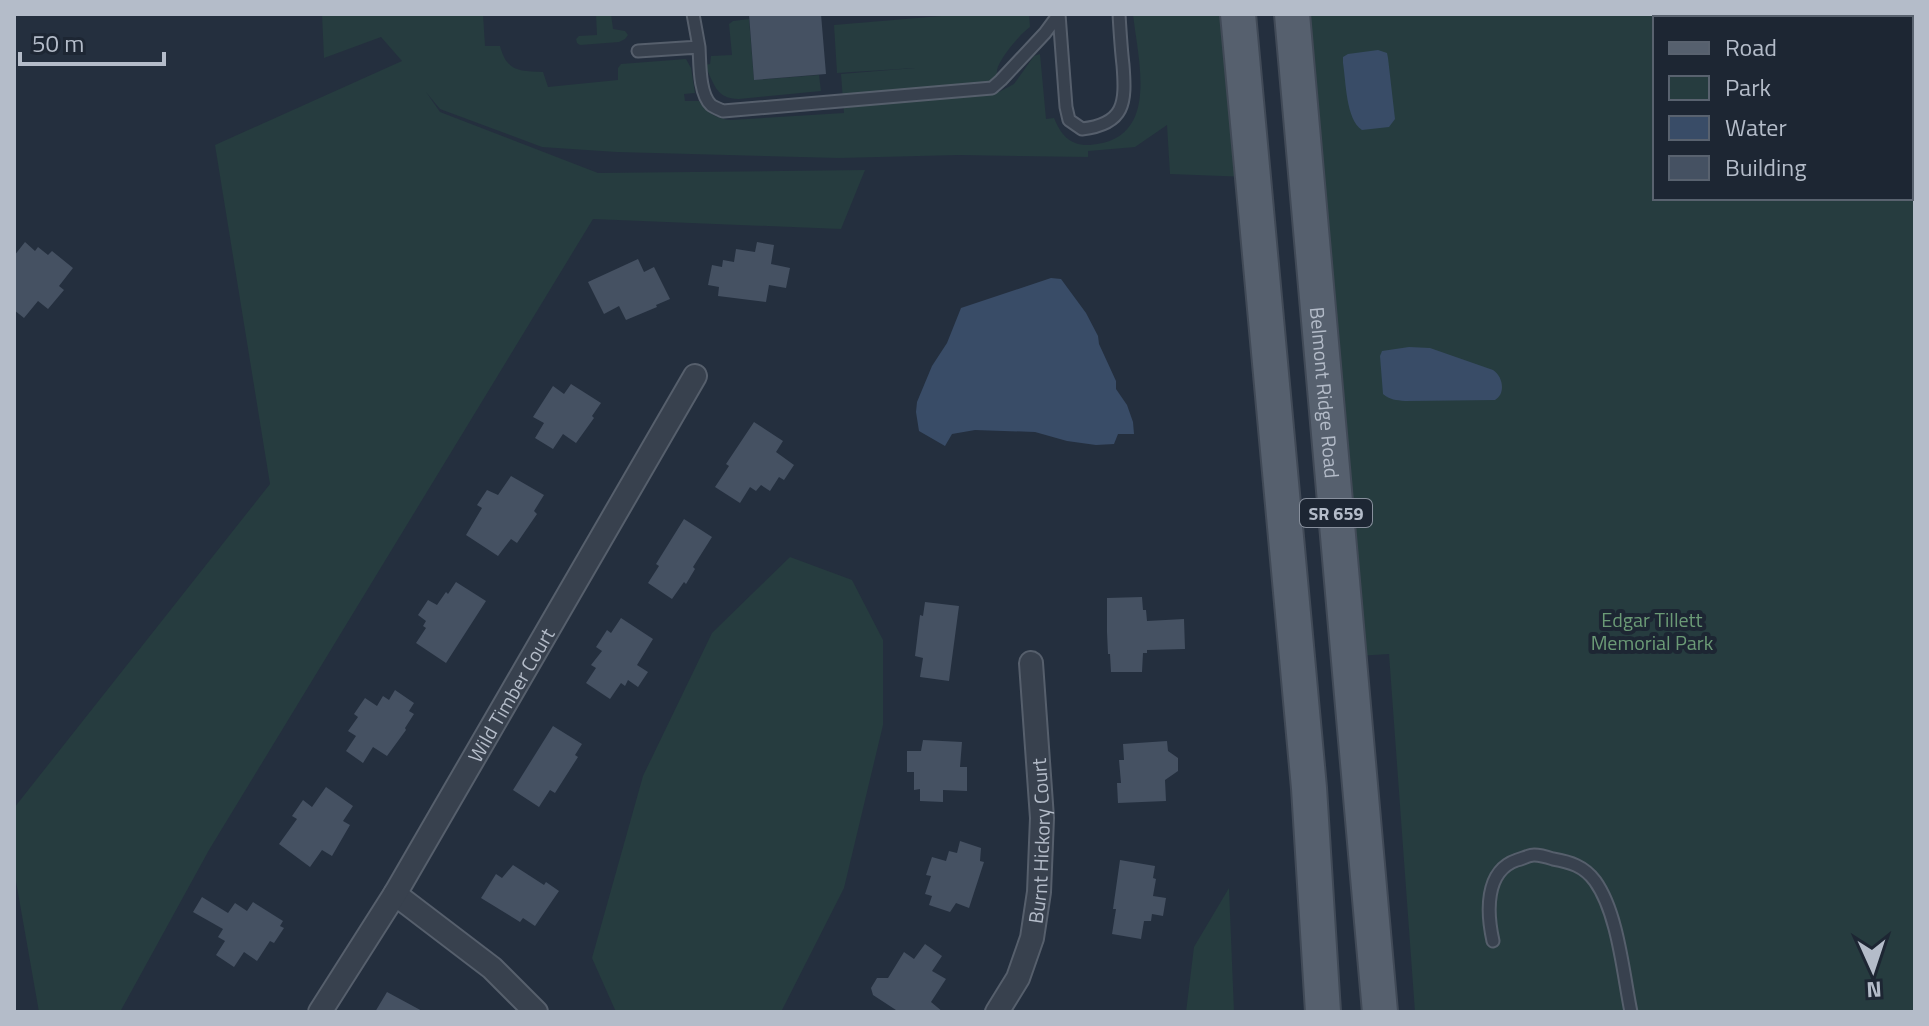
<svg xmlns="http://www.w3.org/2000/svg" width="1929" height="1026" font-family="'Titillium Web',sans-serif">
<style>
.green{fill:#263c3f;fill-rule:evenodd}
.water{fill:#394c67}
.building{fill:#455162}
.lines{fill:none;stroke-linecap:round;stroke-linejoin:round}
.lane-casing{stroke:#565f6c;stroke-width:15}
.street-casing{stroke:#565f6c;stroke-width:26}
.primary-casing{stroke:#414a57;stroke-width:38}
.lane{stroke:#38414e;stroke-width:11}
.street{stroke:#38414e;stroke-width:22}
.primary{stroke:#56606e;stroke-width:34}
.labels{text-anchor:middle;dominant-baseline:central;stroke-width:8;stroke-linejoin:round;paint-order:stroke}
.shield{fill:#1d2633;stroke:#878f9c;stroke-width:2}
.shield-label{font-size:18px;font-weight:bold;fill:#b4bcc9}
.street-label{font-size:20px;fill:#b4bcc9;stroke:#1d2633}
.park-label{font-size:20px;fill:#6b9a76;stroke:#1d2633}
</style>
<rect width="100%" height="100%" fill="#242f3e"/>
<path class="green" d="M322 14H483L485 46H500C507 72 519 71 543 72L548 87 618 80V68L621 64 686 59 691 68 695 93 684 94 685 101H699C707 113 717 119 731 120L844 113 841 74 915 68 837 73 834 25 965 14H1029L1030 27C1021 33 998 60 997 71 996 77 998 86 999 92L1014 84 1034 56 1040 54 1046 119 1054 118C1061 135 1070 146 1090 145 1161 140 1138 61 1133 14H1234L1248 177 1170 174 1167 125 1135 147 1088 151V157L959 155 839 158 617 152 542 147 440 109 426 92 440 112 598 173 865 170 841 229 593 219 209 850 120 1012H39L14 870V808L270 484 215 145 402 61 381 37 324 58Z
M596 14H611L613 29 625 31 628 35 625 39 619 42 580 45 577 43 576 39 579 36 597 35Z
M1285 14H1915V1012H1415L1389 654 1341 657ZM1655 18H1911V198H1655Z
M749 19 754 80 819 75 821 91 739 99C716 99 714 84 705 65L710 64 711 56 732 55 729 24 733 21Z
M790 557 852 580 883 640V725L844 888 781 1012H616L592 958 643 776 712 633Z
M1229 888 1234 1012H1186L1194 947Z"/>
<path class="water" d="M1378 50 1387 53 1388 58 1395 119 1389 127 1362 130C1346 120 1346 82 1343 63V57L1348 54Z
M1051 278 1061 279 1086 313 1098 336 1099 344 1116 381V389L1127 405 1133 422 1134 434H1118L1114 444 1096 445 1067 441 1035 432 975 430 952 434 945 446 919 431 916 412 917 402 932 366 947 343 961 308Z
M1409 347 1430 348 1493 370C1503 376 1506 394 1495 400L1405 401C1396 400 1390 400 1383 394L1380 356 1382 351Z"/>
<path class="building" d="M749 14H821L826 74 754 80Z
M25 242 35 251 38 247 48 255 52 251 73 268 59 286 64 290 48 309 38 301 24 318 14 310V256Z
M757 242 774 245 771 264 790 268 786 288 769 285 766 302 718 296 719 287 708 285 712 265 722 267 723 260 734 262 736 249 755 252Z
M638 259 644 272 654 267 670 299 656 305 657 307 626 320 619 306 604 314 588 282Z
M571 384 601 403 592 416 594 418 576 443 563 434 553 449 535 438 544 423 533 417 553 386 564 394Z
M754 422 783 441 776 452 794 465 784 480 779 477 770 491 761 485 756 491 750 487 740 503 715 487 729 466 726 464Z
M511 476 544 495 534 511 537 514 517 543 511 539 498 556 466 535 482 508 477 505 487 490 498 495Z
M684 519 712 537 693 567 695 569 686 584 684 582 672 599 648 583 659 566 656 564Z
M456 582 486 601 446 663 416 643 426 628 423 626 426 621 418 615 428 600 437 605 446 592 448 594Z
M1142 597 1143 610H1146L1147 621 1184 619 1185 649 1147 650V653H1143L1142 672H1111L1110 654H1108L1107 632V598Z
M925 602 959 606 949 681 920 677 923 658 915 656 920 615 923 616Z
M621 618 653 639 637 665 648 672 638 687 628 680 625 686 621 683 610 699 586 683 596 668 591 665 602 651 596 647 607 630 611 633Z
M395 690 414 703 409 711 414 714 405 728 406 730 387 756 373 747 363 763 346 751 356 736 348 731 358 717 354 714 365 698 377 706 383 696 389 700Z
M553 726 582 744 575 755 578 757 555 793 550 790 539 807 513 790Z
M923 740 962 742 960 767H967V791L943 790V802L920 801V789L914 790V772H907V751H921Z
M1167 741 1168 751 1178 758V771L1165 780 1166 801 1118 803 1117 783H1121L1119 760H1124L1123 744Z
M326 787 353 806 343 821 350 825 332 856 322 850 310 867 279 844 297 819 292 816 303 800 312 807Z
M960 841 981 848 980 861 984 862 969 908 956 903 950 912 929 905 932 896 925 894 931 876 926 875 932 857 946 861 949 851 957 853Z
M1120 860 1155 866 1153 878 1156 879 1153 896 1166 898 1163 916 1152 914 1151 921H1144L1141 939 1112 934 1116 909H1113Z
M513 865 544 885 546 882 559 891 535 926 523 918 520 922 481 898 496 874 502 878Z
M202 897 228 913 235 903 247 911 253 902 283 921 280 926 284 928 274 943 270 941 257 961 244 952 234 967 216 955 225 941 218 937 223 929 193 912Z
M925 944 942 956 932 971 946 979 931 1002 943 1012H899L873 995 871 988 877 978H888L904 952 914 959Z
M387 992 424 1012H375Z"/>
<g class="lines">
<defs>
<path id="lane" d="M1059 14 1066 107 1069 120 1082 129C1125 124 1126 103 1123 65 1121 48 1120 31 1119 14
M699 47C700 63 699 94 711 105 713 107 721 110 723 111L992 88 1001 80 1045 33 1059 14
M638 51 699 47 693 14
M1493 941C1487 914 1484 871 1517 860 1522 859 1529 855 1534 855 1540 855 1547 857 1553 859 1570 862 1584 866 1595 881 1618 913 1623 973 1631 1012"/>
<g id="street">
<path d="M395 894 492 968 536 1012"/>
<path id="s1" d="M320 1012 395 894 695 376"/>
<path id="s2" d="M997 1012 1018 978 1032 938 1039 892 1042 818 1031 663"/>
</g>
<g id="primary">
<path d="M1238 14 1309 788 1323 1012"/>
<path id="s3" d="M1292 14 1380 1012"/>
</g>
</defs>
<use href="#lane" class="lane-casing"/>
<use href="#street" class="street-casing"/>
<use href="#primary" class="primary-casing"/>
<use href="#lane" class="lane"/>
<use href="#street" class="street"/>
<use href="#primary" class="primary"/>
</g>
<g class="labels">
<rect class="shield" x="1300" y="499" width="72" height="28" rx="6"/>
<g class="shield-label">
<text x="1336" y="513">SR 659</text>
</g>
<g class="street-label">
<text stroke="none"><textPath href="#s3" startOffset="380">Belmont Ridge Road</textPath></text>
<text stroke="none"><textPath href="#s1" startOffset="370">Wild Timber Court</textPath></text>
<text stroke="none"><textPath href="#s2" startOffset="180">Burnt Hickory Court</textPath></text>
</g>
<g class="park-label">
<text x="1652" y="619">Edgar Tillett<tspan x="1652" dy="23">Memorial Park</tspan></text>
</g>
</g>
<rect width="1929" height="1026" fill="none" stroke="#b4bcc9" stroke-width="32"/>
<rect x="1653" y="16" width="260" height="184" fill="#1d2633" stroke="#59626f" stroke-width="2"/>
<rect x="1669" y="42" width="40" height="12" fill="#56606e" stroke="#59626f" stroke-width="2"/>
<text x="1725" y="56" font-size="24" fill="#b4bcc9">Road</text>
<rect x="1669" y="76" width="40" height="24" fill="#263c3f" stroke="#59626f" stroke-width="2"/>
<text x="1725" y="96" font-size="24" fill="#b4bcc9">Park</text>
<rect x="1669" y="116" width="40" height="24" fill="#394c67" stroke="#59626f" stroke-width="2"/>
<text x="1725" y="136" font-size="24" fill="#b4bcc9">Water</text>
<rect x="1669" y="156" width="40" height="24" fill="#455162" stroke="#59626f" stroke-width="2"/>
<text x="1725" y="176" font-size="24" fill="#b4bcc9">Building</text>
<g transform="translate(1873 970) rotate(177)" stroke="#1d2633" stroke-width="6" paint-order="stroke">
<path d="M0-6L14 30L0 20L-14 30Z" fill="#b4bcc9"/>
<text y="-12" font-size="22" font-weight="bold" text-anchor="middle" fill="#b4bcc9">N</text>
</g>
<path d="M20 52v12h144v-12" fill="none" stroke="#b4bcc9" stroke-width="4"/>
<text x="32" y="52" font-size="24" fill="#b4bcc9" stroke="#1d2633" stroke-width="6" paint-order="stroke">50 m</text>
</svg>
